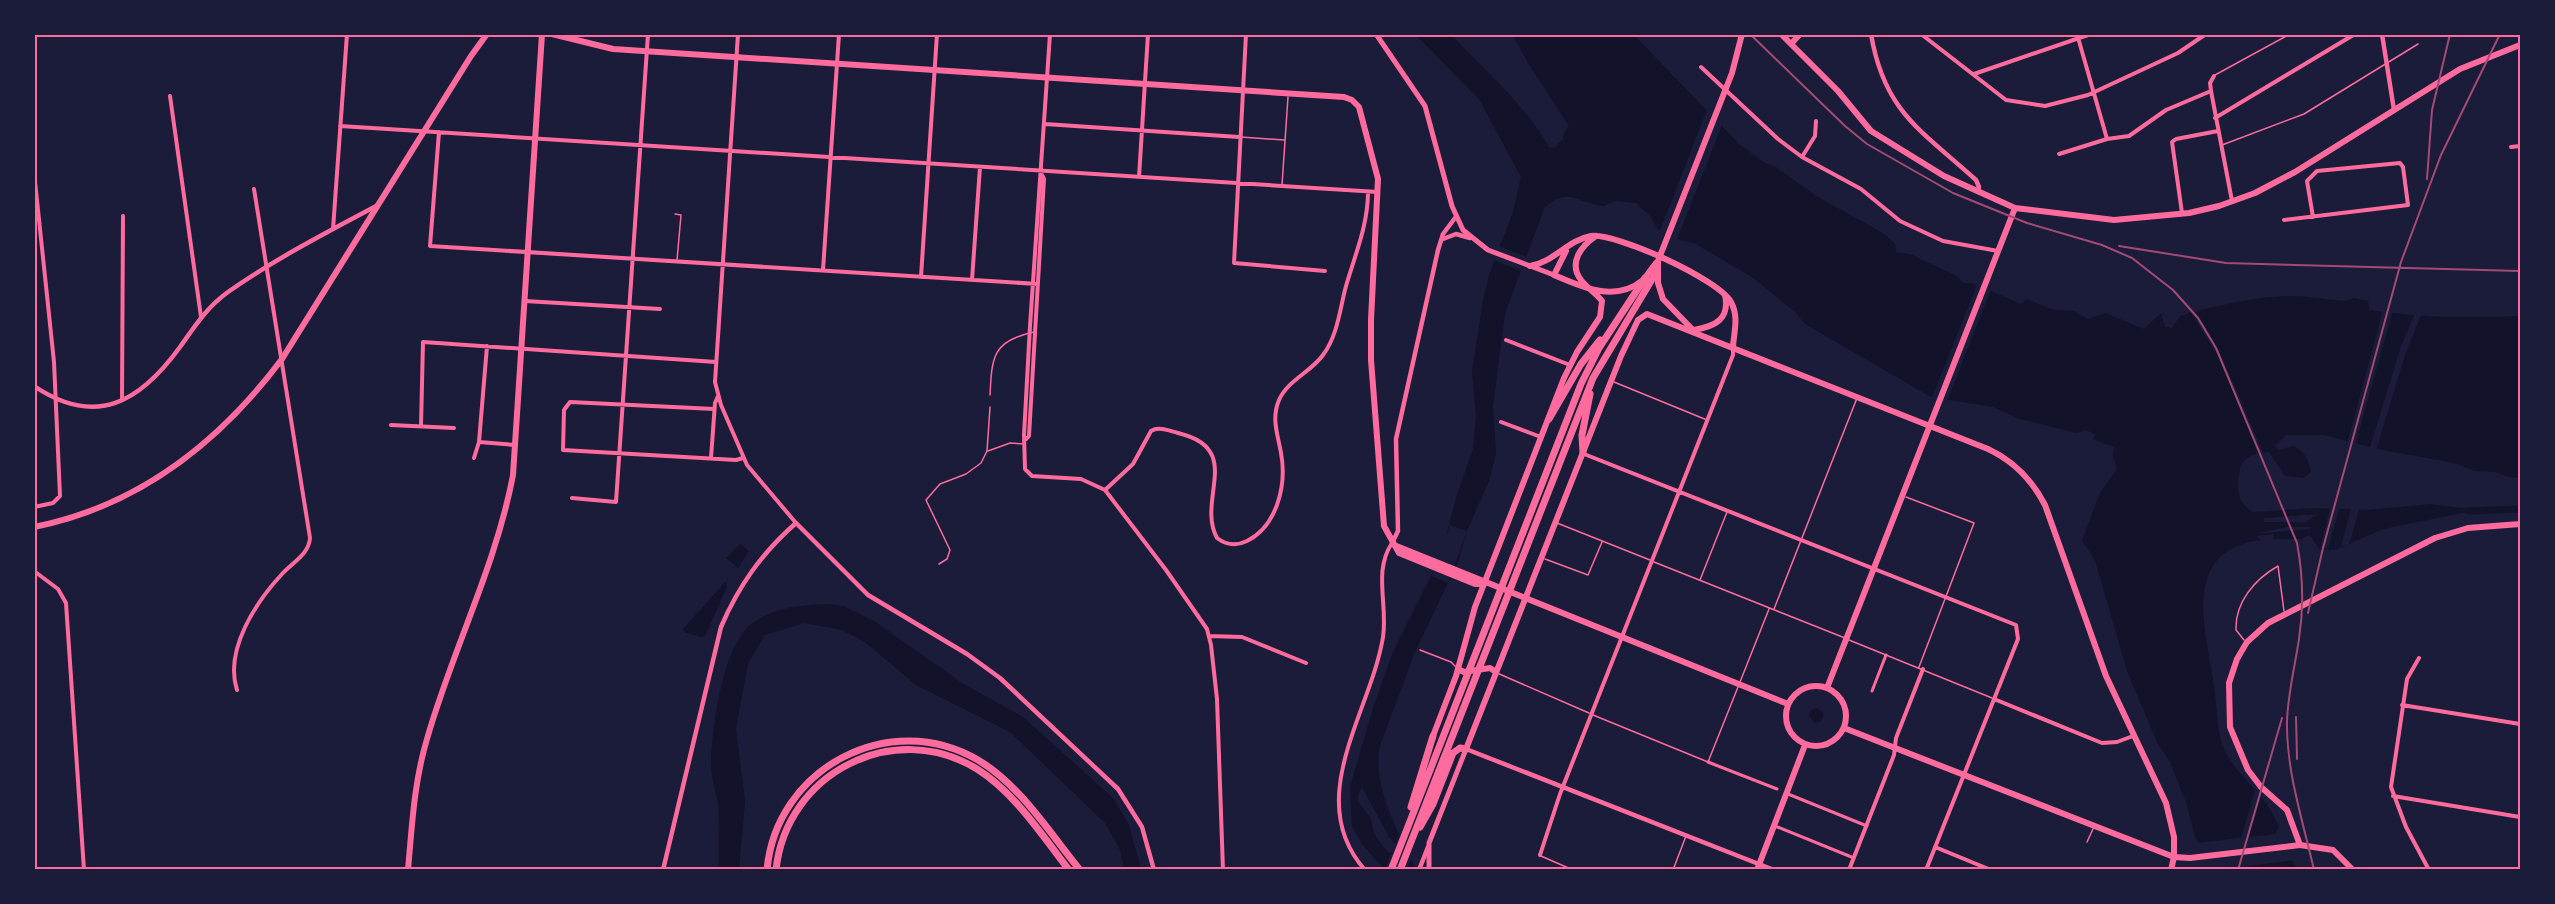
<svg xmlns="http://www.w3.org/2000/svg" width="2555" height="904" font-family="'Fira Sans',sans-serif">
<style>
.water{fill:#12122b;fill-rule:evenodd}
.pier{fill:#1b1b3a}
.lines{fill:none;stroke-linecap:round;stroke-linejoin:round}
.canal{stroke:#12122b;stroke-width:7}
.service{stroke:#ff6b9d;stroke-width:1.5}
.pedestrian{stroke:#ff6b9d;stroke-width:3}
.minor{stroke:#ff6b9d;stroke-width:4}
.tertiary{stroke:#ff6b9d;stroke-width:4.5}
.secondary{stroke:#ff6b9d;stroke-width:5}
.primary{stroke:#ff6b9d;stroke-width:6}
.trunk{stroke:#ff6b9d;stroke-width:6}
.motorway{stroke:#ff6b9d;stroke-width:7}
.rail{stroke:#a44b75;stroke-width:2}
.neatline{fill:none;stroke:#ff6b9d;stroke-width:2}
</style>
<rect width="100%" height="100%" fill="#1b1b3a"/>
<path class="water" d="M1416 35H1452C1486 73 1524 103 1549 147L1554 148 1563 139V135L1569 126 1528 63 1513 35H1634L1739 144 1765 163 1776 167 1816 196 1883 233 1895 244 1897 253 1910 254 1957 276 1963 283H1972L2021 304 2026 299 2054 310 2073 311 2088 319 2105 313 2144 329 2161 313 2165 327 2172 328 2180 316C2216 306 2252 297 2290 296 2308 296 2328 300 2346 301L2354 298 2368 301 2369 310C2420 318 2470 318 2520 316V478L2509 477 2496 472 2475 471 2454 463 2378 449 2324 435H2286L2275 446 2279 450 2294 446C2305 452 2308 459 2311 471L2304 478 2285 476 2269 452C2248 453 2240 460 2238 480 2238 496 2239 503 2253 512L2313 508 2366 510 2431 504 2477 510 2383 529 2335 550 2319 549 2310 535 2300 539H2274L2273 534 2256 536 2261 540C2180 550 2205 629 2214 685 2216 701 2218 737 2224 749 2234 772 2258 789 2271 811 2282 830 2285 852 2298 869H2214L2195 836 2186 802 2170 762 2158 744 2127 671 2095 560 2082 541 2100 493 2117 469 2113 457 2114 447 2093 439 2095 434 2086 430 2077 433 2017 418 1993 407 1931 397 1805 324 1795 312 1752 277 1694 243 1680 240 1658 229 1650 216 1636 203 1615 201 1604 206C1578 203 1568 186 1545 207L1505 313 1493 406 1496 454 1489 481 1467 531 1458 562 1414 654 1380 746C1371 784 1399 835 1416 869H1384L1362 844 1352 826 1350 787 1373 708 1393 652 1441 556 1457 495 1473 449 1476 416 1472 371 1483 301 1489 275 1513 212 1521 177 1479 99ZM2318 514 2306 522H2264V518ZM2286 527H2310V529L2255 534ZM1362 787 1389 837 1396 844 1395 852 1389 853C1379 842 1371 832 1371 818 1363 807 1352 801 1362 787Z
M740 544 749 551 738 568 726 558Z
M726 581 727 587 705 636 701 637 684 632 683 629Z
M829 604 843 606 874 621 962 683 1023 717 1113 798 1129 825 1141 869H1124L1120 850 1105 823 1010 732 916 685 865 642 842 630 804 623 765 635 748 663 736 728 745 801 739 869 719 870C718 848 720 826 718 805 716 791 711 779 711 764 712 729 722 649 750 625 772 607 801 605 829 604Z
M1817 708 1822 712 1824 716 1820 722 1815 723 1809 716 1810 711Z"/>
<path class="pier" d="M1708 107 1723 123 1676 242 1659 233Z
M1498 246 1527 257 1521 271 1493 260Z
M1978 282 1992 287 1946 404 1931 400Z
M2383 309 2393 311 2355 446 2347 444Z
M2194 310 2209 333 2220 353H2216L2190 311Z
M2415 313H2422L2406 352 2376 451 2369 450 2401 346Z
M2217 353 2220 354 2243 405H2239Z
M2239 405 2243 406 2264 455H2261Z
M2331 505 2340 506 2328 549 2320 548Z
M2352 506H2360L2349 546 2341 545Z
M1450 525 1467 531 1448 583 1432 576Z
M2256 787 2262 794 2249 837 2275 834 2280 826 2295 860 2241 867 2240 869 2210 870 2196 843 2241 838Z
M1399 835 1411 859 1407 870 1385 869Z"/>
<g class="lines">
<path class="canal" d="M2469 511 2520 509"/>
<path class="service" d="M2215 75 2290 34
M1241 137 1284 140
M2222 145 2304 114 2418 44
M1282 185 1288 97
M675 214 681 215 677 260
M1614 382 1707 420
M990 395C992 357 992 341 1034 332
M988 451 1010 443 1024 444
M1906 497 1974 523 1919 667
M1557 523 1650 560
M1545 559 1588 575 1602 542
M1654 562 1845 638
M939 564 947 559 950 550 926 500 940 484 966 474 981 463 987 451 990 407
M1700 580 1727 512
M1774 609 1857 398
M1849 640 1992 698
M2244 640 2236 630C2235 602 2255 579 2278 566L2284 611
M1420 650 1451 662 1456 667
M1497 673 1589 713
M1740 682 1769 609
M1593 715 1708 762 1738 687
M2087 842 2093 829
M1541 856 1573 870
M1673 870 1686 836"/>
<path class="pedestrian" d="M1872 691 1886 655
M1708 762 1777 789
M1788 794 1867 826
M1775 826 1854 858"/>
<path class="minor" d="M738 34 715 382 721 405 747 465 796 523
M1050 34 1030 326 1024 435 1025 469 1032 476 1081 479 1105 490 1166 570 1207 629 1211 645 1217 699 1223 870
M1246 34 1234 263 1325 271
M1921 34 2006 100 2045 106 2088 95 2178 53 2206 34
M2077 34 2107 139
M1701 67 1778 139 1802 157 1861 189 1900 221 1943 241 1998 251
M1974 74 2091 34
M2214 76 2210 83 2211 91 2232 201
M170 96 201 317
M2215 118 2355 34
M1045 124 1239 137
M340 126 1378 192
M439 132 430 246 1038 284
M2511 147 2520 146
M2059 154 2107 139 2129 136 2166 110 2211 91
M1802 157 1815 136 1816 121
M34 172 54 362 60 496 53 503 34 507
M1139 177 1148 34
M2182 213 2172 142 2176 139 2218 131
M2313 217 2307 181 2317 171
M2284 220 2408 205 2403 167 2400 163 2317 171
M333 229 347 34
M823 270 839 34
M921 277 937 34
M972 280 980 167
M525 301 660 309
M1506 340 1570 365
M122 400 123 216
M714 409 570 402 564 410 563 450 736 460 743 458
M1501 422 1541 437
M391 425 454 428
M421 426 423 342 716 362
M1026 439 1029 436 1044 179 1042 175
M479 442 515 445
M1584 454 2016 625 2018 639 1926 870
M474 458 479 442 487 346
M711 458 715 403 718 396
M1105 490 1133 464 1151 431C1159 426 1170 431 1178 433 1245 449 1196 499 1217 538 1226 545 1237 546 1247 541 1277 526 1287 485 1281 453 1278 435 1271 419 1279 400 1288 380 1311 372 1323 355 1338 335 1340 308 1346 286 1355 255 1368 225 1368 192
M572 498 616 502 648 34
M34 571 58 589 66 603 84 870
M1209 636 1242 637 1306 663
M2419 658 2407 679 2391 787 2406 827 2429 870
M237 690C224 650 256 602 282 574 293 562 309 554 310 538L254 189
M1994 699 2102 743 2117 742 2133 736
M2402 705 2520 724
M2393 796 2520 817
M1935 847 1991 870
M1540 855 1560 794 1733 355V348
M1365 870C1302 799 1371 712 1383 637 1388 605 1373 571 1392 543
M1849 870 1894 755 1896 738 1923 669"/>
<path class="tertiary" d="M1871 34C1884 112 1922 131 1976 180L1979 187 1978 192
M2382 34 2394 110
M1443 239 1456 234 1470 238
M34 386C96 428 140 402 180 347 195 326 207 307 228 292 275 259 327 232 378 205
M1392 543 1398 531 1396 439 1438 250 1443 234 1455 218
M1466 749 1774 870
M663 870 721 627C739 585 762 553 796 523L868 595 967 654 1000 678 1118 789 1142 827 1154 870
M1419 870 1428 847"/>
<path class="secondary" d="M1376 34 1425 106 1452 206 1463 230 1488 250 1554 275
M1429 870V843L1466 749"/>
<path class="primary" d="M552 34 613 49 1344 97 1352 100 1359 107 1378 179 1371 320V360L1384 526 1399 553 1475 584H1484
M1781 34 1838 91 1871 131 1944 176 2015 208 2114 220 2189 213 2219 206 2255 193 2295 172 2460 69 2520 45
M1791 44 1800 34
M34 527C139 506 219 443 282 359L471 56 487 34
M1394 545 1788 704
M1786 716a30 30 0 1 1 60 0a30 30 0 1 1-60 0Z
M1827 688 2015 208
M1844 728 2174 857 2171 870
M2300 845 2333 850 2353 870
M408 870C412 826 414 782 427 739 452 651 496 566 513 475L542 34
M1757 870 1805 745"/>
<path class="trunk" d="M1566 251 1554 275C1582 287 1615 303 1643 280 1648 275 1652 267 1657 262
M1530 266C1554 262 1568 240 1591 236 1617 233 1718 279 1731 302 1739 317 1734 331 1733 347
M1692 329 1663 299 1658 283V261L1732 73 1742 34
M1694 330C1716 326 1730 319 1725 295
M1458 669 1464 672 1490 668 1496 672
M1433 736 1456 676 1475 607 1564 378 1577 352 1600 317 1602 301C1596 293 1587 288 1581 280 1568 263 1581 246 1596 236
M1466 749 1621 356 1638 320 1647 314 1988 449C2014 461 2032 480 2045 505L2106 676 2166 803 2174 837V857L2190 858 2300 845 2287 810 2261 787 2248 770 2230 727 2229 683 2237 659 2247 642 2268 623 2435 538 2468 528 2520 524"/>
<path class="motorway" d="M1549 419 1581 364 1600 340
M1583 453 1582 435 1590 394
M1411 807 1433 736
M1420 827 1433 804 1453 753 1460 748 1466 749
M767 870C776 768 890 708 978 760 1020 785 1049 832 1080 870
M776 870C786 773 894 718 977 769 1014 792 1042 835 1069 870
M1391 870 1581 384 1599 348 1645 278
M1400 870 1593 378 1657 271"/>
<path class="rail" d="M1750 34 1845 126 1867 144 1953 193 2027 223 2102 245 2132 258 2173 290 2198 318 2216 348 2297 543C2303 575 2304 607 2299 639 2295 666 2288 693 2287 721 2286 771 2303 821 2314 870
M2427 179 2432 110 2450 34
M2119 246 2226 263 2520 271
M2308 613 2323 548 2401 262 2441 155 2500 34
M2296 717 2297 759
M2238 870 2282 718"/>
</g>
<rect width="2555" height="904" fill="none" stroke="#1b1b3a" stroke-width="72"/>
<rect x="36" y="36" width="2483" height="832" class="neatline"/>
</svg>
